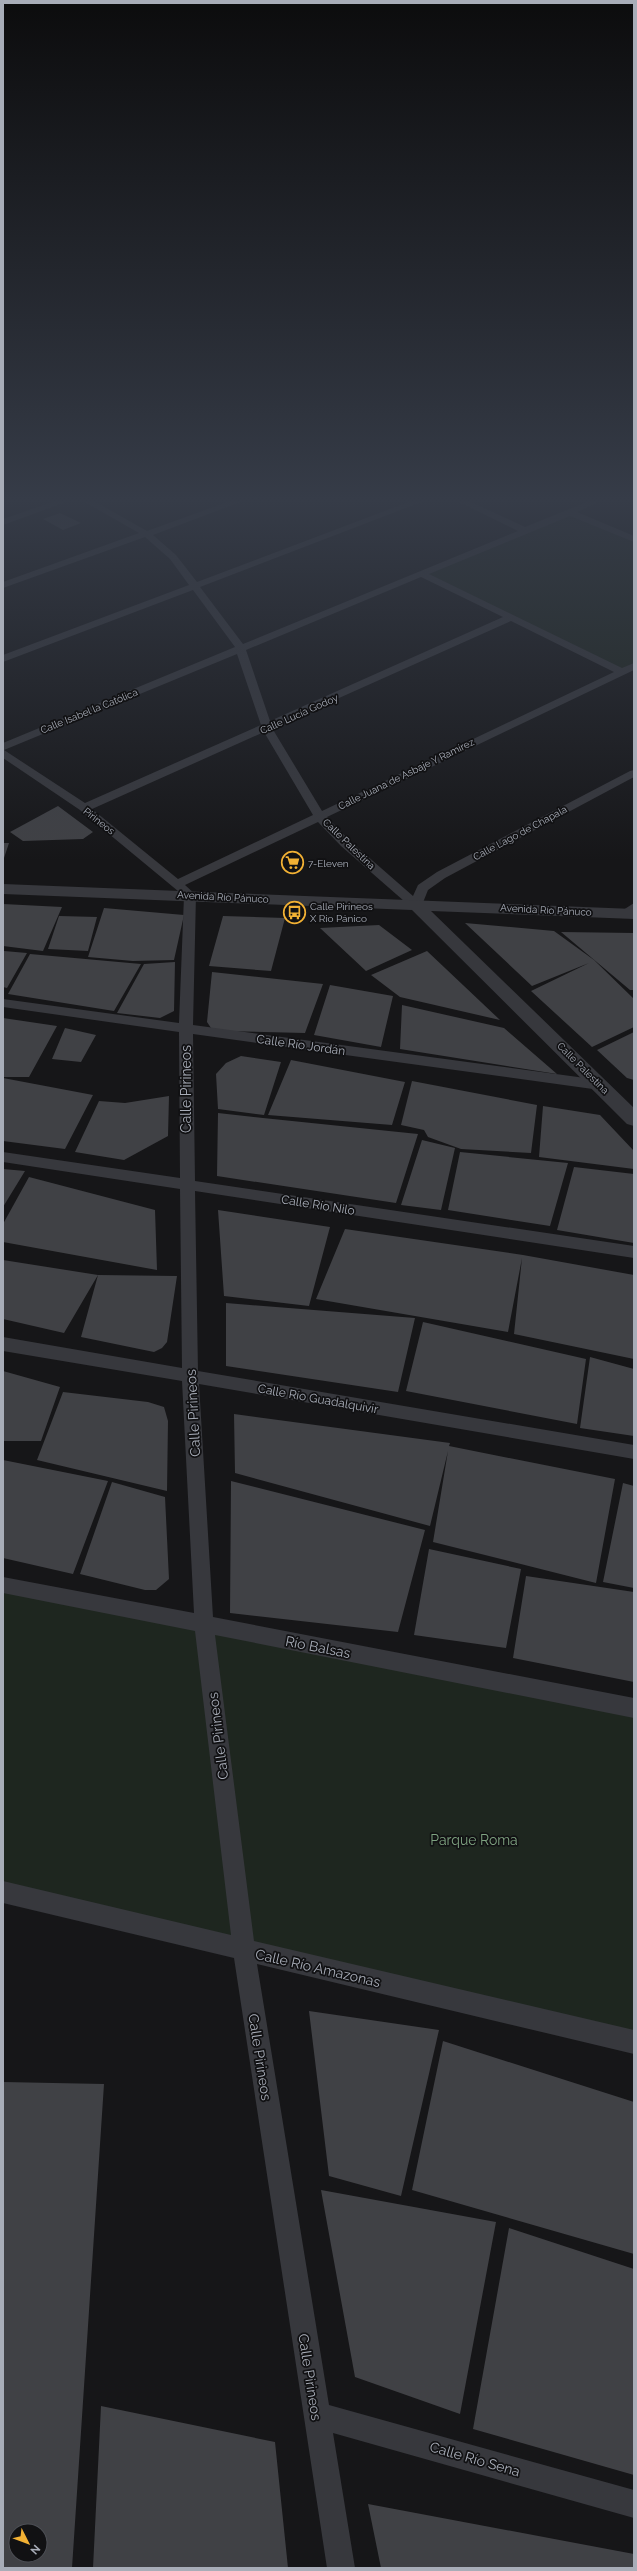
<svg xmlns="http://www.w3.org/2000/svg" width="637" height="2571" font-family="Raleway,sans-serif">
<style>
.green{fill:#1e261f}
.building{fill:#404145;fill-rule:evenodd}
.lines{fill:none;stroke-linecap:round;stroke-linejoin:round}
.minor{fill:#37383d;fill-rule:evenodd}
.tertiary{fill:#37383d;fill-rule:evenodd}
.labels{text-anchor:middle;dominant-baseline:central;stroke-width:3.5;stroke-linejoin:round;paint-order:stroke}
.far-street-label{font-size:10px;fill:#a8adb8;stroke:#111113}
.far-poi-label{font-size:10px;fill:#a8adb8;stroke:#111113;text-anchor:start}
.street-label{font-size:12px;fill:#a8adb8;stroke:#111113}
.near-street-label{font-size:14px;fill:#a8adb8;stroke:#111113}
.near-park-label{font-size:14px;fill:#7fa381;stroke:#111113}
</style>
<rect width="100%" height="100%" fill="#161618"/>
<path class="green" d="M571 513 634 540V666L621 671 422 574Z
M3 1584 634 1708V2041L3 1891Z"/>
<path class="building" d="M60 513 81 523 63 530 43 519Z
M58 806 93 832 83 839 23 841 10 832Z
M3 843H9L3 861Z
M3 904 62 907 43 951 3 946Z
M104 908 184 915 174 960 133 961 88 957Z
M59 916 97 917 88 951 48 949Z
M223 916 285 918 271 971 209 966Z
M465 923 554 931 594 960 634 999V1027L592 1047 531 991 589 963 532 986Z
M379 925 412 950 366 971 320 928Z
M561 932 634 933V990H630Z
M4 951 27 953 7 988 3 987Z
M427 951 500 1020 400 997 371 975Z
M30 954 141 964 114 1011 8 994Z
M175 962 174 1011 160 1018 117 1013 144 964Z
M212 972 323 984 305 1033 222 1031 211 1028 207 1022Z
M330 985 393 996 381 1047 314 1035Z
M402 1005 504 1028 557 1074 400 1049Z
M3 1018 57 1026 29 1077H3Z
M65 1028 96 1035 81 1062 52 1059Z
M634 1032V1080L627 1078 597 1050Z
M241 1056 281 1062 264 1115 218 1109 216 1074 226 1063Z
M291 1060 405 1082 392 1125 268 1115Z
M3 1078 93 1095 65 1149 3 1141Z
M412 1081 537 1105 531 1153 461 1149 428 1137 424 1130 401 1125Z
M169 1096 168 1136 124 1160 75 1152 99 1101 125 1103Z
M543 1106 600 1115 634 1151V1169L539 1157Z
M218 1113 263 1118 418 1134 396 1203 217 1176Z
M422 1140 455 1148 441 1210 401 1205Z
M460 1152 568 1163 550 1226 448 1210Z
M574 1167 634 1174V1243L557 1230Z
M3 1169 25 1171 3 1207Z
M29 1177 155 1210 157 1270 3 1242V1224Z
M218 1210 330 1227 309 1306 224 1296Z
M345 1229 523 1255 634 1275V1359L514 1334 522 1258 508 1332 316 1299Z
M3 1260 98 1275 64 1333 3 1319Z
M98 1275 177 1276 167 1342 162 1348 154 1352 81 1337Z
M226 1303 415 1318 398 1392 226 1366Z
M423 1322 586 1359 577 1424 406 1391Z
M590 1357 634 1369V1436L580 1428Z
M3 1371 60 1387 41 1441H3Z
M63 1392 148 1402 164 1407 168 1421 167 1491 37 1460Z
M234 1414 450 1443 449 1446 615 1479 596 1583 433 1542 448 1451 430 1526 235 1473Z
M3 1460 108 1481 73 1574 3 1558Z
M231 1481 425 1530 398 1632 230 1613Z
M112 1482 165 1497 169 1579 156 1590H145L80 1574Z
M623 1483 634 1486V1588L603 1582Z
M429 1549 521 1569 506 1648 414 1635Z
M526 1576 634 1592V1682L513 1658Z
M309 2011 439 2030 401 2196 329 2176Z
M443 2041 634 2102V2254L412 2190Z
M3 2082 104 2084 72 2568H3ZM16 2531H40V2555H16Z
M321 2190 496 2222 460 2414 355 2377Z
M509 2228 634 2269V2475L473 2429Z
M101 2406 275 2442 288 2568H93Z
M368 2504 634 2554V2568H381Z"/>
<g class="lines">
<path class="minor" d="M55 501H69L3 525V519Z
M83 501H94L147 531 230 501H243L153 535 176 555 197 582 411 501H424L200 587 243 644 518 531 457 501H469L525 527 589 501H601L577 512 634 536V542L570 516 429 574 622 668 634 663V670L327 817 349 840 413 896 418 885 437 872 630 771 634 770V777L445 878 428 890 422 905 416 909 412 908 341 846 318 822 185 885 196 895 193 1025 600 1080 607 1085 600 1090 193 1034 195 1181 634 1246V1258L195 1191 198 1371 634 1445V1459L199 1384 213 1617 634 1698V1718L215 1635 254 1941 634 2030V2054L257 1964 329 2405 634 2490V2518L333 2433 355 2568H327L234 1958 3 1903V1881L231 1935 195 1631 3 1593V1577L194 1613 182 1381 3 1351V1337L182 1368 180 1189 3 1162V1152L180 1178 179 1032 3 1007V999L179 1023 184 896 80 810 3 758V743L235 647 193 590 3 662V655L189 585 170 559 145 537 3 588V582L139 533ZM421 577 503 617 270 721 246 650ZM511 621 614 672 322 811 272 728ZM237 654 261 725 85 803 4 750ZM264 732 313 815 178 879 92 809Z
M634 903V912L627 917H619L617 914Z"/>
<path class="tertiary" d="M3 884 634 909V919L431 911 634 1108V1126L627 1124 412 910 3 894Z"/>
</g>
<linearGradient id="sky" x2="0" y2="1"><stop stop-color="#0c0c0d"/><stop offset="0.58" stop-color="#363c48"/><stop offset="1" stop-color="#363c48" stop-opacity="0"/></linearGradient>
<rect width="637" height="861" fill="url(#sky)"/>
<defs>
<symbol id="supermarket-ring" viewBox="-11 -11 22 22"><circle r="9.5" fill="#111113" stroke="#f2b134" stroke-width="1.5"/><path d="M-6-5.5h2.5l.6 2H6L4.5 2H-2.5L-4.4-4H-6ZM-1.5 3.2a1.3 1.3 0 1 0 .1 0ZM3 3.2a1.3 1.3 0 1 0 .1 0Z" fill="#f2b134"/></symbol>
<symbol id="bus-ring" viewBox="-11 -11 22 22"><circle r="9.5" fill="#111113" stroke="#f2b134" stroke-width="1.5"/><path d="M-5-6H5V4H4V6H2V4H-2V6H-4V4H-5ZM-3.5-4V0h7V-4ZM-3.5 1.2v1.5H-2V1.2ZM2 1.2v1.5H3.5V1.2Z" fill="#f2b134"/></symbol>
</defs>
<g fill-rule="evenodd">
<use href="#supermarket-ring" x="280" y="850" width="25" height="25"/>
<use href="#bus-ring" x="282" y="900" width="25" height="25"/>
</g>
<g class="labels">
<g class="far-street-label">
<text transform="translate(89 711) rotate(-22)">Calle Isabel la Católica</text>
<text transform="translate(299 714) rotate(-24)">Calle Lucía Godoy</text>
<text transform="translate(406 774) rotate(-26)">Calle Juana de Asbaje Y Ramírez</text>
<text transform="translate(99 821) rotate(38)">Pirineos</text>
<text transform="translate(520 833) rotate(-28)">Calle Lago de Chapala</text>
<text transform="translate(349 844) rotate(44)">Calle Palestina</text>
<text transform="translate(223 897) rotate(3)">Avenida Río Pánuco</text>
<text transform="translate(546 910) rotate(3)">Avenida Río Pánuco</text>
<text transform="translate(583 1068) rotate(45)">Calle Palestina</text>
</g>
<g class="far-poi-label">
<text x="308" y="863">7-Eleven</text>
<text x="310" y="906">Calle Pirineos<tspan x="310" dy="12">X Rio Pánico</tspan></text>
</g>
<g class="street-label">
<text transform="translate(301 1045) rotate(8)">Calle Río Jordán</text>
<text transform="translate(318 1205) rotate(9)">Calle Río Nilo</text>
<text transform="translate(318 1399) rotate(10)">Calle Río Guadalquivir</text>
</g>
<g class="near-street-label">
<text transform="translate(186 1089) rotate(-90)">Calle Pirineos</text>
<text transform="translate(193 1413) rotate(-93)">Calle Pirineos</text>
<text transform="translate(318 1647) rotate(11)">Río Balsas</text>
<text transform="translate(218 1736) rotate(-97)">Calle Pirineos</text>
<text transform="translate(318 1968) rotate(13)">Calle Río Amazonas</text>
<text transform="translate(260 2057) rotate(81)">Calle Pirineos</text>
<text transform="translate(310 2377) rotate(81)">Calle Pirineos</text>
<text transform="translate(475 2459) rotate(16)">Calle Río Sena</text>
</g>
<g class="near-park-label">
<text x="474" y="1840">Parque Roma</text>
</g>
</g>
<rect width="637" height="2571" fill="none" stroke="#a8adb8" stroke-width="8"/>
<g transform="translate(28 2543) rotate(132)"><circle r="19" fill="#111113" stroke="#4d4f55"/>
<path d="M0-3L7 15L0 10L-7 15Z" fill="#f2b134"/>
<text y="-6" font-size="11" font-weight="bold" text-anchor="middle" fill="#a8adb8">N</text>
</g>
</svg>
